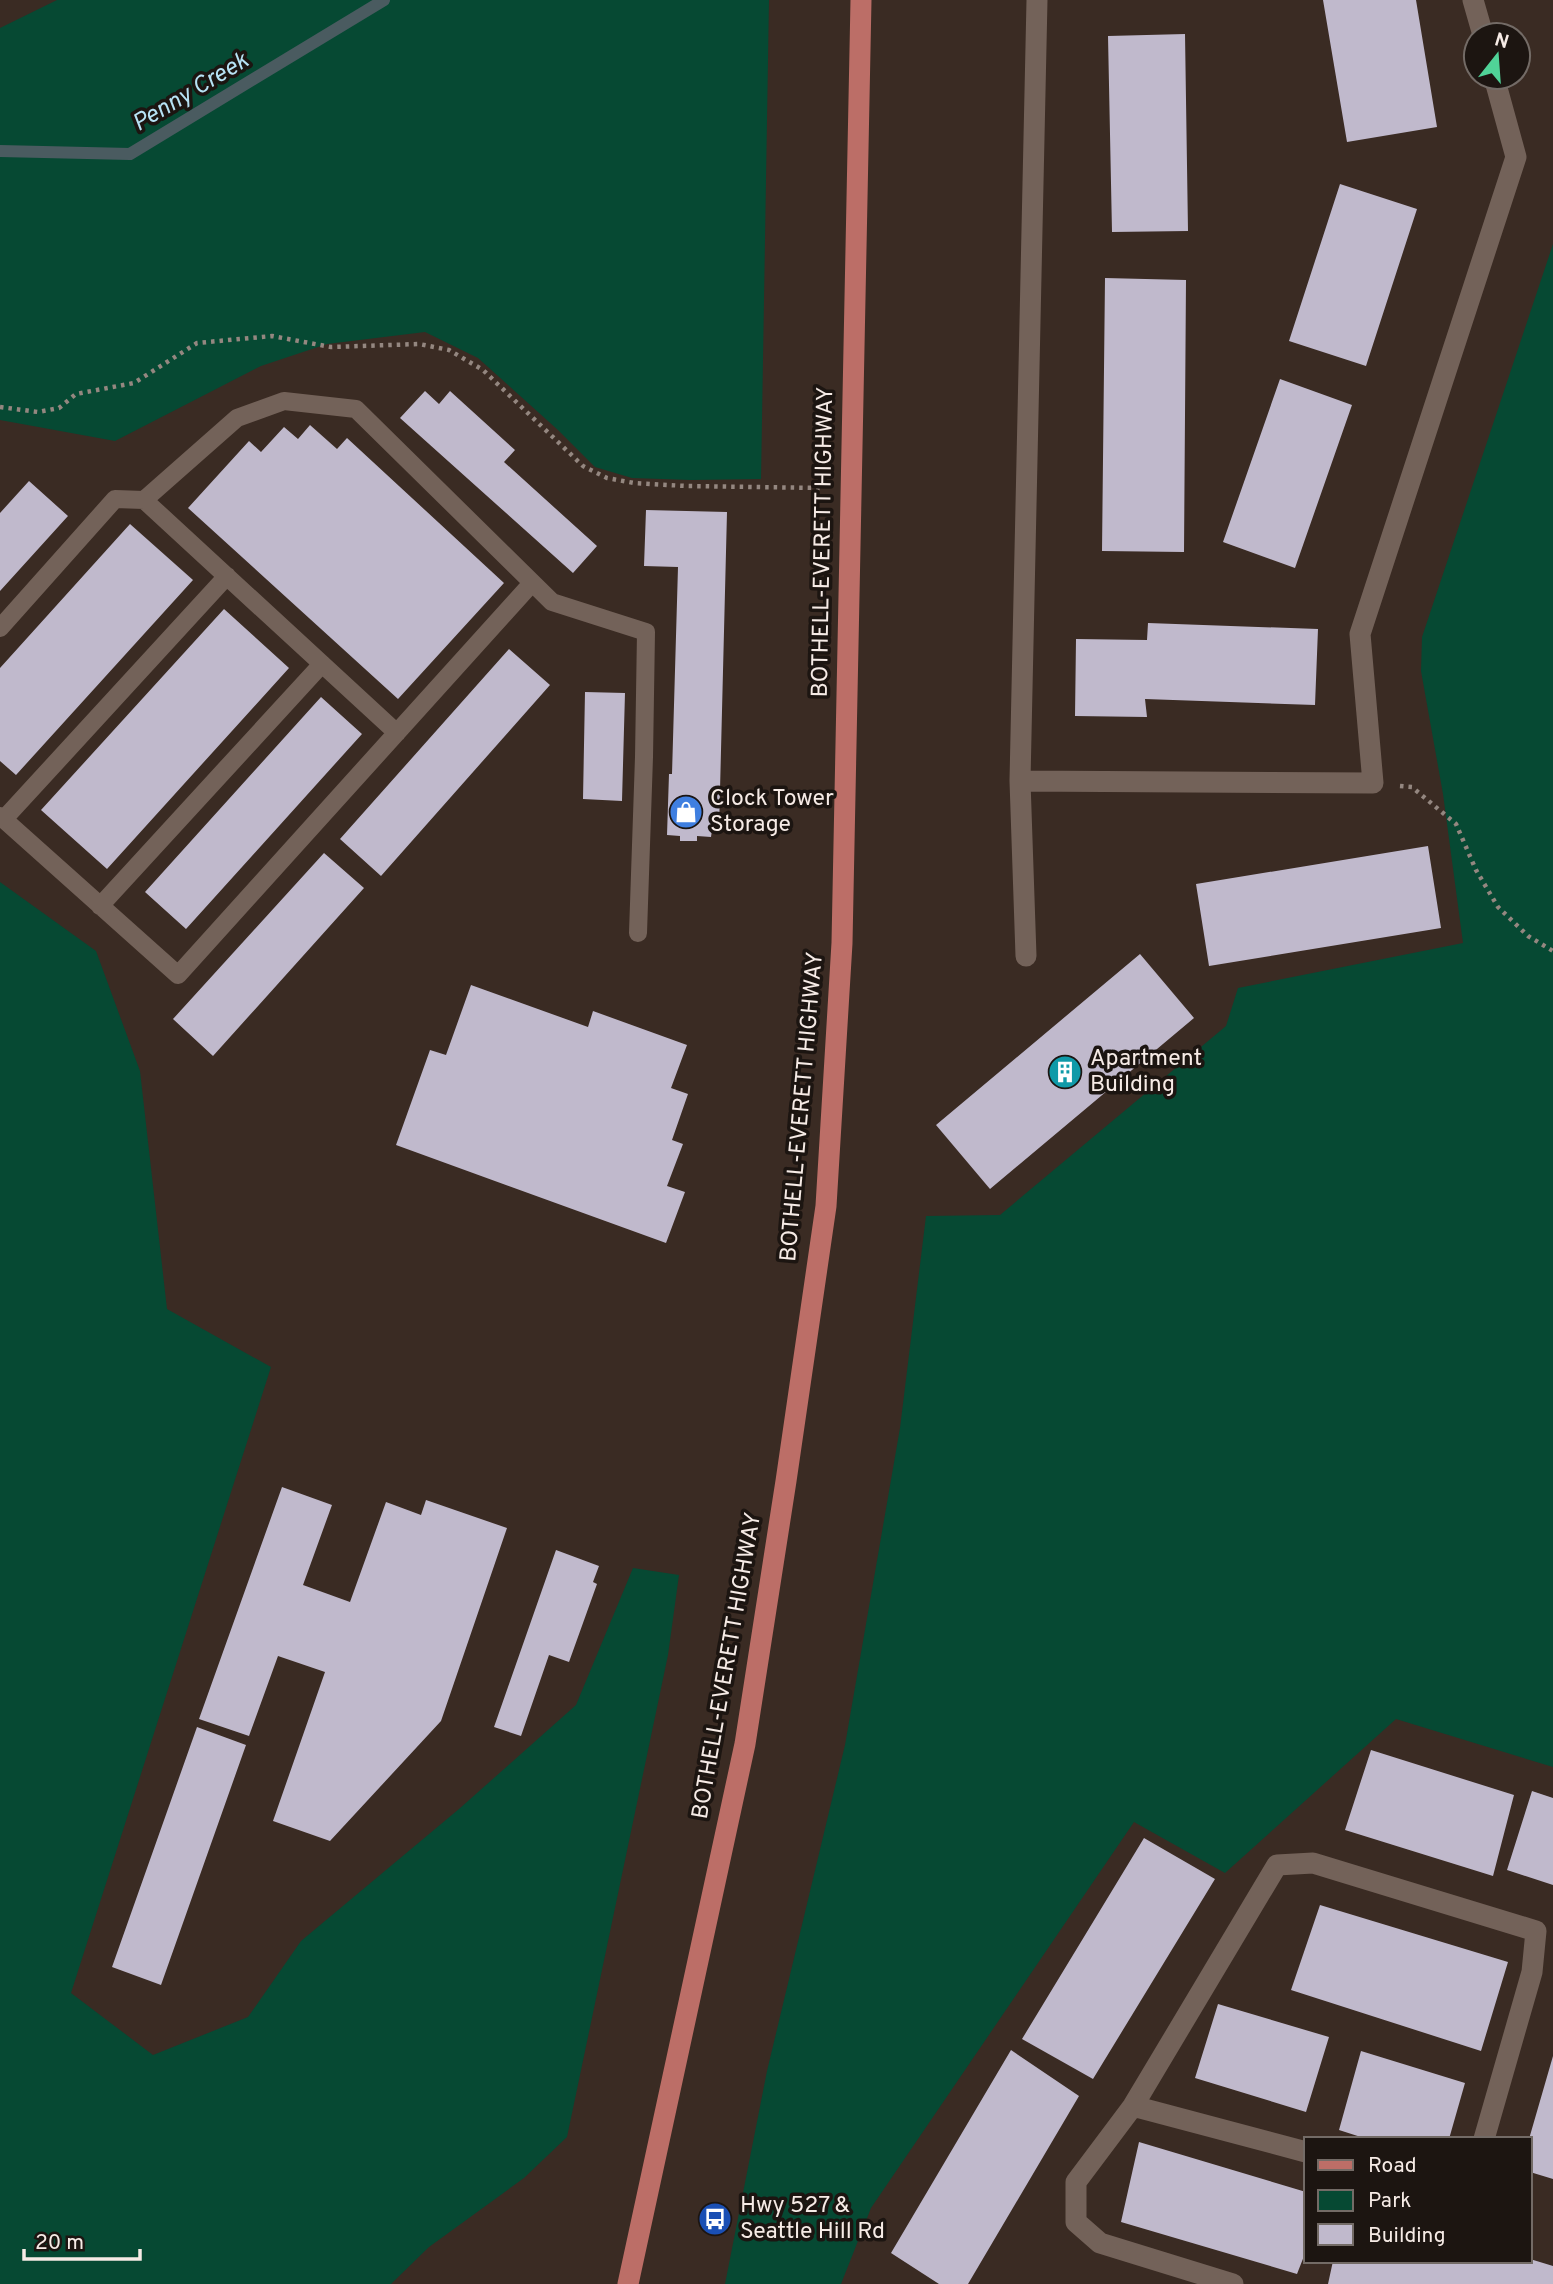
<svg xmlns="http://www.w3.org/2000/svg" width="1553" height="2284" font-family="Overpass,sans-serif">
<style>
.green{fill:#064933}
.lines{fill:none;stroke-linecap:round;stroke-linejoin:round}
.stream{stroke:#4a5b60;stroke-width:12}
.building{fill:#c0b9cc}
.path{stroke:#948780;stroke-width:4.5;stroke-dasharray:3.5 5;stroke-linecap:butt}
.lane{stroke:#736259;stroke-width:18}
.street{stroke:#736259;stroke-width:21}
.primary{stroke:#bc6e67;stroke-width:21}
.labels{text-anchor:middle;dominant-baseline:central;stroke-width:7;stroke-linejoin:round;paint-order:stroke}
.street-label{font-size:23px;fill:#f6ebe6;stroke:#1c1511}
.poi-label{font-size:23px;fill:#f6ebe6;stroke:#1c1511;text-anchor:start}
.water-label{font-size:24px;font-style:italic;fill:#b7e3f5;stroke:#1c1511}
</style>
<rect width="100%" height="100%" fill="#3a2b23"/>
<path class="green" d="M57 0H769L761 479 691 480 632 478 595 467 558 430 478 358 425 332 327 344 261 366 115 441 0 420V28Z
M1553 244V1767L1396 1719 1225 1873 1134 1822 871 2208 841 2284H725L767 2071 845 1745 900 1428 926 1216 1000 1215 1226 1026 1238 988 1463 943 1443 794 1421 671 1422 637Z
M0 882 96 951 140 1071 167 1309 271 1367 71 1993 153 2055 248 2017 301 1941 459 1809 576 1705 633 1568 679 1575 668 1655 567 2137 524 2178 429 2247 391 2284H0Z"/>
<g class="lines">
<path class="stream" d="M0 151 130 154 384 0"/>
</g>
<path class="building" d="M1323 0H1416L1437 127 1347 142Z
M1185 34 1188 231 1112 232 1108 36Z
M1340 184 1417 209 1366 366 1289 341Z
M1105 278 1186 280 1184 552 1102 551Z
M1280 379 1352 405 1295 568 1223 542Z
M425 391 439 404 450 391 515 450 504 462 597 546 573 573 400 418Z
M310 425 337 449 347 438 504 583 398 699 188 508 249 441 261 452 284 427 298 439Z
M29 481 68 516 0 591V513Z
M646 510 727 512 719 830H712L711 837 697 836V841H680V836L667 835 669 774H672L678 567 644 566Z
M130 524 193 580 16 775 0 761V668Z
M224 609 289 668 107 869 41 810Z
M1148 623 1318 629 1315 705 1145 699 1147 717 1075 716 1076 639 1147 640Z
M509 649 550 685 381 876 340 839Z
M585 692 625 693 622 801 583 799Z
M321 697 362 734 186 929 145 892Z
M1428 846 1441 928 1209 966 1196 884Z
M324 853 364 888 213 1056 173 1019Z
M1140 954 1194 1018 990 1189 936 1125Z
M471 985 588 1027 593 1011 687 1045 671 1088 688 1094 672 1140 683 1144 667 1186 685 1192 666 1243 396 1145 430 1050 446 1055Z
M282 1487 332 1505 303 1585 350 1602 386 1502 421 1515 426 1500 507 1528 441 1721 330 1841 273 1821 325 1672 278 1656 249 1736 199 1719Z
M556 1550 599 1566 593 1582 597 1584 569 1662 549 1655 521 1736 494 1727Z
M197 1727 246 1745 161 1985 112 1967Z
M1371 1750 1514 1795 1493 1876 1345 1830Z
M1532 1791 1553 1798V1885L1507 1870Z
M1144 1838 1215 1879 1093 2079 1022 2039Z
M1320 1905 1508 1962 1481 2051 1291 1990Z
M1218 2004 1329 2037 1306 2112 1195 2078Z
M1011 2050 1079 2096 968 2284H939L891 2253Z
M1361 2051 1465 2083 1449 2139H1367L1339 2130Z
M1553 2056V2179L1530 2172V2139H1529Z
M1139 2142 1306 2192V2251L1297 2274 1121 2222Z
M1530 2259 1553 2266V2284H1328L1333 2261H1530Z"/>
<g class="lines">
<path class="path" d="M0 407 38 412 59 408 76 394 134 383 197 343 272 336 331 347 419 344 449 350 483 370 583 466 607 478 634 483 686 486 822 488
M1400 786 1412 787 1456 824 1476 870 1498 907 1528 936 1553 951"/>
<path class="lane" d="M144 500 397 733
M0 628 115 499 144 500 237 418 284 401 356 409 552 602 646 632 644 757 638 933
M0 816 178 975 532 583
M4 819 227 576
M100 906 322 664"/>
<path class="street" d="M1473 0 1483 35
M1020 781 1373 783 1360 634 1516 157 1494 77
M1026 956 1020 781 1037 0
M1133 2106 1306 2152
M1233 2284 1100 2243 1076 2222V2182L1133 2106 1277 1865 1313 1863 1536 1931 1532 1972 1484 2139"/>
<path class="primary" d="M628 2284 745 1744 786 1481 826 1206 842 943 861 0"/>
</g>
<defs>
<symbol id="shop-disc" viewBox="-11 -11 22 22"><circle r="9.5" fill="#3f7fe0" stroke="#1c1511"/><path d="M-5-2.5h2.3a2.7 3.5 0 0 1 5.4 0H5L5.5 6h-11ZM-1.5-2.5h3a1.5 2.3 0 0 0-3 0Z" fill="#fff"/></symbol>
<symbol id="building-disc" viewBox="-11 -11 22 22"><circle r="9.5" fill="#0f9aa8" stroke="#1c1511"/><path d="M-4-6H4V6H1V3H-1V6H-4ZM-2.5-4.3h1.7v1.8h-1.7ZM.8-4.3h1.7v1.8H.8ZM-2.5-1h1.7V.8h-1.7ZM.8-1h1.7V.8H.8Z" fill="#fff"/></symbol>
<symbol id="bus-disc" viewBox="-11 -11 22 22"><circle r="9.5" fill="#1a4fb4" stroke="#1c1511"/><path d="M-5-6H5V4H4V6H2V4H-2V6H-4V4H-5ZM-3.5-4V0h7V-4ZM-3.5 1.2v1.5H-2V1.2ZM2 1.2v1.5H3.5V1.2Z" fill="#fff"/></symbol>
</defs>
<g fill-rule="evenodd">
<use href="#shop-disc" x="667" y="793" width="38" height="38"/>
<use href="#building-disc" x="1046" y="1053" width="38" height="38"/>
<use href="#bus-disc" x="696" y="2200" width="38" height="38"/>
</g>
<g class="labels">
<g class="street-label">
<text transform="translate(824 542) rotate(-89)">BOTHELL-EVERETT HIGHWAY</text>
<text transform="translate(803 1107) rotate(-85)">BOTHELL-EVERETT HIGHWAY</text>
<text transform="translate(728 1666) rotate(-80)">BOTHELL-EVERETT HIGHWAY</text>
</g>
<g class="poi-label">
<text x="710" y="799">Clock Tower<tspan x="710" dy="26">Storage</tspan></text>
<text x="1090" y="1059">Apartment<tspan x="1090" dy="26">Building</tspan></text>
<text x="740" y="2206">Hwy 527 &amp;<tspan x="740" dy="26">Seattle Hill Rd</tspan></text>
</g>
<g class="water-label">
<text transform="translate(191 93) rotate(-31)">Penny Creek</text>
</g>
</g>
<rect x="1304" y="2137" width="228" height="126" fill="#1c1511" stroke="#736b66" stroke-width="2"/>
<rect x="1318" y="2160" width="35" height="10" fill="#bc6e67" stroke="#736b66" stroke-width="2"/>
<text x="1368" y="2172" font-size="21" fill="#f6ebe6">Road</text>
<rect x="1318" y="2190" width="35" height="21" fill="#064933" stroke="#736b66" stroke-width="2"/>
<text x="1368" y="2207" font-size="21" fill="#f6ebe6">Park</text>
<rect x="1318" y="2224" width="35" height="21" fill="#c0b9cc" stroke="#736b66" stroke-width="2"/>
<text x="1368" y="2242" font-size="21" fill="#f6ebe6">Building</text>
<g transform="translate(1497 56) rotate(17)"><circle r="33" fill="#1c1511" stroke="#736b66" stroke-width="2"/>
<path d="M0-5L12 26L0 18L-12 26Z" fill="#50d398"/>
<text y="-10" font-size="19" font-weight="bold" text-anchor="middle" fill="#f6ebe6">N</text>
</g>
<path d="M24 2249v10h116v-10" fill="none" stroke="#f6ebe6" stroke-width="3.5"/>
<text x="35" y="2249" font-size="21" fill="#f6ebe6" stroke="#1c1511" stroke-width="5" paint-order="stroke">20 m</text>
</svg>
